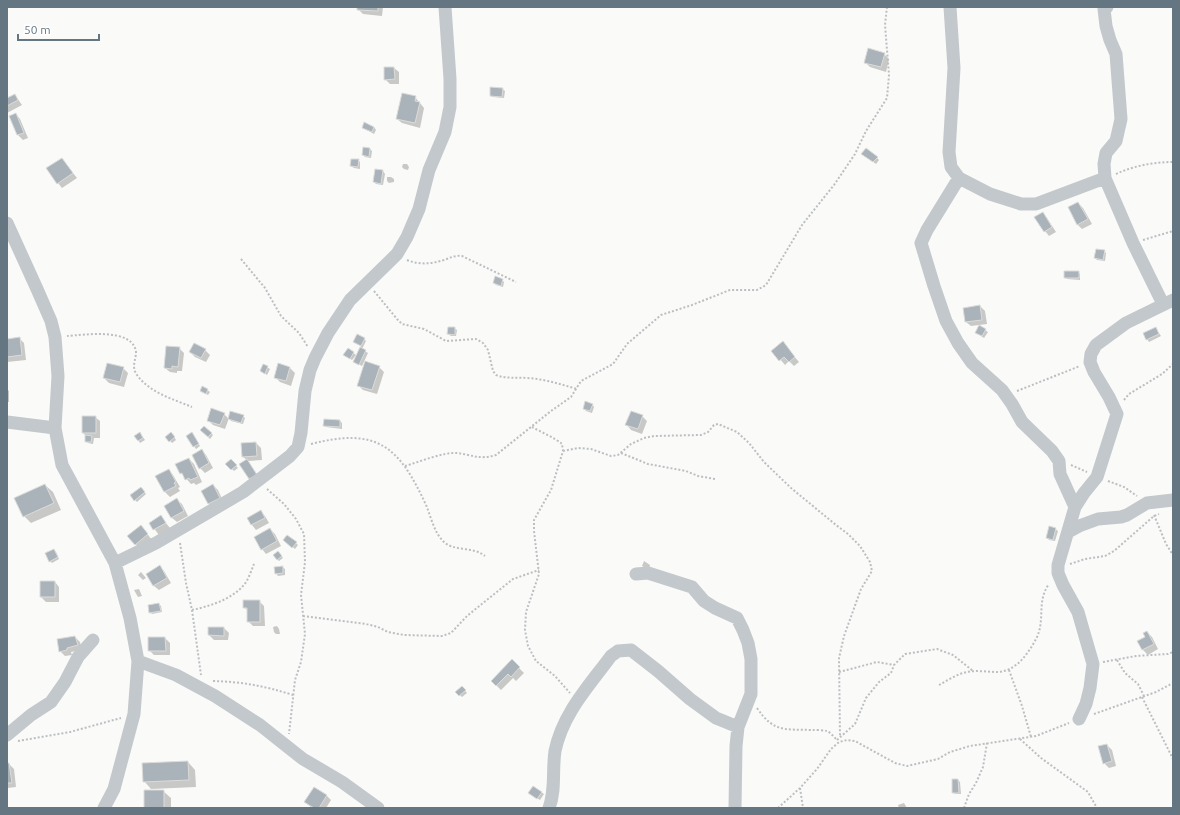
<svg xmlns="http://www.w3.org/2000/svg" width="1180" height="815" font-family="Ubuntu,sans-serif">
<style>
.shadow{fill:#0003}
.building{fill:#aab3b9;stroke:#dcdcda}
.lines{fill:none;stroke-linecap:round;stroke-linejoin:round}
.path{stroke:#bbbfc2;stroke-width:2;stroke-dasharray:2 2;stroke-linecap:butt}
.minor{stroke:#c3c8cc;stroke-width:13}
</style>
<rect width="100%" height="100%" fill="#fafaf8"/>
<path class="shadow" d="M358 7H383L382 16 363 14 358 9Z
M884 54 889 59 886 72 870 67 865 62Z
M385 68H394L399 72V84H390L385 79Z
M502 89 505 91 504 98 493 97 491 95Z
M15 95 22 105 7 113V99Z
M415 97 424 108 420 128 402 123 397 119Z
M16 114 20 119 28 138 23 140 18 135 11 116Z
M374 127 376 130 374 134 363 128Z
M364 148 370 149 372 151 371 158 365 157 363 155Z
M865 156 877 158 879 160 876 164Z
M62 159 77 178 62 188 58 183Z
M358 160 360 162V169L354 168 351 166Z
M403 164H407L409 167 408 170 404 169 402 167Z
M376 170 383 171 385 174 383 185 376 184 374 182Z
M387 177H391L394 179V182L389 183 387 181Z
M1078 203 1083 208 1092 224 1082 229 1077 224Z
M1042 213 1047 218 1056 232 1049 236 1045 231Z
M1104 251 1106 253 1105 261 1097 260 1095 258Z
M1078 272 1080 274V280L1067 279 1065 277Z
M502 280 504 282 503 287 496 285 494 283Z
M980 306 985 311 987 324 971 326 966 322Z
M980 327 988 332 984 338 978 334Z
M454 328 457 330 456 336H451L448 334Z
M1156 329 1161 336 1149 342 1147 339Z
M19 338 24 343 26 360 7 362V340Z
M364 339 366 341 362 349 368 353 362 366 354 362 361 346 354 342Z
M195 344 205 350 210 355 206 362 195 357 190 352Z
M179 348 184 353 182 371H177V373L170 372 165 368Z
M787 348 799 362 794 366 789 361 785 365 773 351Z
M348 349 356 355 352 360 347 357Z
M279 365 290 368 295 373 291 386 280 382 275 377Z
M267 367 270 369 267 375 261 371Z
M379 367 384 372 377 394 363 390 358 385Z
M123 368 128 373 124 387 109 383 104 378Z
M203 387 210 392 208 395 201 391Z
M7 389 9 391V402H7Z
M592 404 594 407 592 413 586 411 584 409Z
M224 414 229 419 243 416 245 418 243 424 231 421 229 418 225 429 213 425 208 420Z
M642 416 647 421 642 434 631 430 627 425Z
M95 417 100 421V438H94L93 444 88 443 86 441V436L83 433Z
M340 421 342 423V429L326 427 324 425Z
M204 427 213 435 210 439 201 430Z
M173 435 176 440 172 443 167 437Z
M136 436H142L145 440 140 443Z
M187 436H194L200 446 196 449Z
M256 443 261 448 262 460 248 461 261 480 255 483 247 460 243 457Z
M202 450 206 455 213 468 205 473 200 468Z
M189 459 194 464 202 482 196 485 194 483 191 484 181 473Z
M231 460 238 468 234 471 227 464Z
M169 470 173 475 180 487 178 488 180 491 170 497 165 492 157 477Z
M45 485 53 492 61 510 31 523 24 516Z
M213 485 218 490 224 503 213 508 209 504Z
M141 488 146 494 137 502 135 500Z
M177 500 182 504 188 516 177 522 172 518 165 506Z
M260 511 265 516 269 523 256 530 252 525 248 518Z
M161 517 170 528 159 535 150 523Z
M270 529 275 534 281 546 266 554 262 549Z
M1055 529 1058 531 1055 541 1049 540 1047 537Z
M145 531 152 540 140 549 129 536Z
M288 536 298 545 295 549 287 542Z
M56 552 59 559 52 563 50 561Z
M280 554 283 558 279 561 277 559Z
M644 561 650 565 649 570 642 566Z
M160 567 164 571 171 583 159 590 154 586 147 574Z
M282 567 285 569V575L278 576 276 573Z
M141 572 146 578 143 580 138 575Z
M55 582 59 587V602H46L41 597Z
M139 589 142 596 138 597 134 590Z
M259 601 264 606 265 626H253L248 621V611L244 607Z
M159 604 161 606 162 612 152 614 150 612Z
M277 626 279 629 280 634H276L274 632 273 627Z
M224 628 229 633 228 640H214L209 635Z
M1147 632 1152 637 1158 649 1148 655 1143 650 1139 642 1146 638Z
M75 637 80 642 82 650 71 652 72 655 65 656 60 651Z
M149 638H165L170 643V655H154L149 650Z
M512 661 524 673 516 681 513 678 501 690 492 681Z
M462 687 467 693 462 697 457 692Z
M1107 745 1112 750 1116 766 1109 768 1104 763Z
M188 762 195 770 196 787 151 789 144 781Z
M7 764H9L14 769 16 787 7 788Z
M958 780 960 782 961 794H955L953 792Z
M163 791 171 798V808H145Z
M541 792 544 794 540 800 532 795Z
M326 795 331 800 326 808H312L305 802Z
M904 803 907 808H899L898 805Z"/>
<path class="building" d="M357 7H378V11L357 10Z
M868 48 885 53 881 67 864 63Z
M384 67H394L395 79 384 80Z
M490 87 503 88 502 97 490 96Z
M402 93 416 96 415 101 420 102 415 123 396 119Z
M15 94 18 100 7 106V98Z
M16 113 24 133 17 135 9 116Z
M364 122 374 127 372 132 362 128Z
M363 147 370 148 369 157 362 155Z
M866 148 878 157 873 162 861 154Z
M62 158 73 173 57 184 46 168Z
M351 159H359L358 167 350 166Z
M375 169 383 170 381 184 373 182Z
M1078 202 1088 219 1077 225 1068 207Z
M1043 212 1052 227 1044 232 1034 217Z
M1096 249 1105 250 1103 260 1094 258Z
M1064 271H1079V278H1064Z
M495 276 503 279 501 286 493 283Z
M980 305 982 320 965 322 963 308Z
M979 325 986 329 982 336 975 333Z
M448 327H455V335L447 334Z
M1156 327 1159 334 1146 340 1143 333Z
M357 334 365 338 361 346 353 342Z
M20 337 22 355 7 357V339Z
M783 341 795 357 789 362 784 357 779 361 771 351Z
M194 343 206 349 201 358 189 352Z
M166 346 180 347 178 367 172 366V369L164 368Z
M360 347 366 350 359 365 353 362Z
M348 348 354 352 350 359 343 355Z
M365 361 380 366 372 390 357 386Z
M107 363 124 367 120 382 103 378Z
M278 363 290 367 286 381 274 378Z
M263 364 268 366 265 374 260 371Z
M202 386 208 389 206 394 200 391Z
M585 401 593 404 590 411 583 409Z
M211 408 225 413 220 425 207 421Z
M230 411 244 415 241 423 228 419Z
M631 411 643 415 638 429 625 425Z
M82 416H96V433H82Z
M324 419 340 420V427L323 426Z
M204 426 212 433 208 437 200 430Z
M140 432 143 438 138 441 134 436Z
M171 432 175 437 169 442 165 437Z
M192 432 199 444 193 447 186 436Z
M85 435 92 436 91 442H85Z
M256 442 257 456 242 457 241 443Z
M202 449 209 463 199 469 192 455Z
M189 458 198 477 190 480 189 478 185 480 182 473 180 474 175 464Z
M231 459 237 465 231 470 225 464Z
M247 459 257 475 249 479 239 464Z
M169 469 176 482 174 483 176 486 164 492 155 476Z
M45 484 54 503 23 517 14 498Z
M213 484 220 498 208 504 201 491Z
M141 487 145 492 134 501 130 495Z
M177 498 184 511 171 518 164 506Z
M261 510 265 518 251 525 247 518Z
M161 515 166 523 153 530 149 523Z
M141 525 148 534 135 545 127 536Z
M1049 526 1056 528 1053 540 1046 538Z
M270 528 277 541 261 550 254 537Z
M287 535 297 542 292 548 283 540Z
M54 549 58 557 49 562 45 553Z
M278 551 282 556 277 560 273 555Z
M160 565 167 578 153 586 146 574Z
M283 566V573L275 574 274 567Z
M40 581H55V597H40Z
M243 600H260V622H247V608H243Z
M159 603 161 611 149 613 148 605Z
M208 627H224V636L208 635Z
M1147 631 1154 644 1142 650 1137 641 1145 637 1143 633Z
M75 636 78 645 67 648V650L59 652 57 639Z
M148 637H165L166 651H148Z
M512 659 520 667 511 677 508 674 496 686 491 681Z
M462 686 466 690 459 696 455 692Z
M1107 744 1112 761 1103 764 1098 746Z
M188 761 189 780 143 782 142 763Z
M7 763H9L12 783H7Z
M952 779H958L959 793H952Z
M533 786 542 792 537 799 528 793Z
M314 787 327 795 319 808H314L304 802Z
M144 790H164V808H144Z"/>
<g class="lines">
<path class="path" d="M1116 174C1133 166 1154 162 1173 162
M1143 240 1173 231
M241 259 265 288 281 316 299 333 308 347
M407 260C419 265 431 264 444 260 450 258 455 255 462 256L516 282
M374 291 397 319 402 324 424 329 446 341 476 339 483 343 488 350 493 371 496 375C506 379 516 377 527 378 544 379 560 384 577 389
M67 336C83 335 133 327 136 352 136 360 131 367 137 375 150 393 173 399 192 407
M1017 391 1080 366
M1124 400 1129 394 1162 374 1173 364
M532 427C541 432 555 438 562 444L563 451 551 490 534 520V531L539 574 526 612 525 630 528 646 536 661 555 676 570 693
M311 444C377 427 399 446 426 505 431 517 434 532 443 541 453 552 473 546 485 556
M563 451 578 448 591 449 611 456 618 455 631 444 644 438 654 436 701 435 708 432 714 425 718 424 737 432 749 443 764 462 791 488 836 525 848 534 860 546 870 562 872 571 861 589 844 636 839 658 840 737
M621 453 648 464 686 471 698 476 715 479
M1071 465 1087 472
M405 466C419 462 443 452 457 453 473 455 479 460 496 455L551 411 571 397 581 381 613 364 627 344 661 315 692 305 730 290H757L766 285 802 225 834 185 855 154 866 131 887 98 889 75 885 25 887 7
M1108 481 1124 487 1137 496
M267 489 284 504 296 519 304 534 305 562 301 595 305 634 301 662 295 680 289 734
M1154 515 1166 544 1173 555
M180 543 186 583 192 610 201 675
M1070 564 1085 559 1105 556 1114 551 1154 516 1159 514
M192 610C210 606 230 600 243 586 248 581 251 571 254 564
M303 616 366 624 378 627 388 632 404 635 442 636 451 633 467 616 513 579 539 570
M1117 660 1125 673 1138 684 1144 696
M1103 662 1136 656 1168 654 1173 652
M1009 670 1022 706 1031 737
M839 672 877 662 894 665
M213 681C244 682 264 686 293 695
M939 685C948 680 957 674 967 672 977 670 988 672 998 672 1016 671 1028 654 1036 639 1046 620 1036 602 1049 584
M1142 697 1173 759
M757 708C774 733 785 729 812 730 816 730 823 730 827 731 831 733 834 737 837 740
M1094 714 1156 692 1173 683
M1020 739 1041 758 1088 792 1097 808
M837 740 855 724 866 698 879 682 891 673 894 665 905 654 937 649 953 655 973 671
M18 741 70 732 121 718
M800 788 803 808
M778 808 800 788 817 769 831 749 839 742 847 740 855 741 895 763 907 766 938 759 950 752 970 746 1036 736 1069 723
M964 808 969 794 976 783 983 767 987 743"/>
<path class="minor" d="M950 7 954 68 949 152 951 167 959 178 990 194 1021 204H1036L1105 178
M1107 7 1104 9 1106 26 1110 40 1116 54 1121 119 1116 141 1106 153 1104 164 1105 178 1133 243 1163 304
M959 178 927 230 921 243 934 286 946 321 958 343 972 363 1002 390 1012 404 1022 422 1052 451 1059 461 1060 474 1075 507
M7 223 37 289 51 321 55 337 58 376 55 428 62 465 115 563 130 618 138 661 134 714 114 789 104 808
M7 422 55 428
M1068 532 1079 526 1098 519 1121 517 1127 515 1147 503 1173 500
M115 563 156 543 243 492 290 456 298 447 301 433 305 391 310 370 315 358 328 333 350 300 397 254 407 237 419 209 429 170 445 132 450 107V79L445 7
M636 574 648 573 692 587 704 601 715 608 737 618 743 630 748 643 751 659V694L738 727 736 746 735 808
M138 661 176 675 215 696 260 725 303 759 342 782 378 808
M1079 719 1086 704 1090 688 1093 664 1078 612 1063 585 1058 573V565L1075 507 1084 493 1097 477 1117 414 1109 397 1094 372 1090 362 1091 354 1096 345 1126 323 1173 300
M7 735 31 715 51 702 65 682 78 657 93 640
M549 808C556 790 552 770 555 751 563 713 589 686 611 656L618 651 631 650 658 671 690 699 716 718 738 727"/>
</g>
<rect width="1180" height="815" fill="none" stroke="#657683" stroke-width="16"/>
<path d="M18 34v6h81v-6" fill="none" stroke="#657683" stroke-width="2"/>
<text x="24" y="34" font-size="12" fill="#657683" stroke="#ffffff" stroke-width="3" paint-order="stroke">50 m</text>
</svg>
